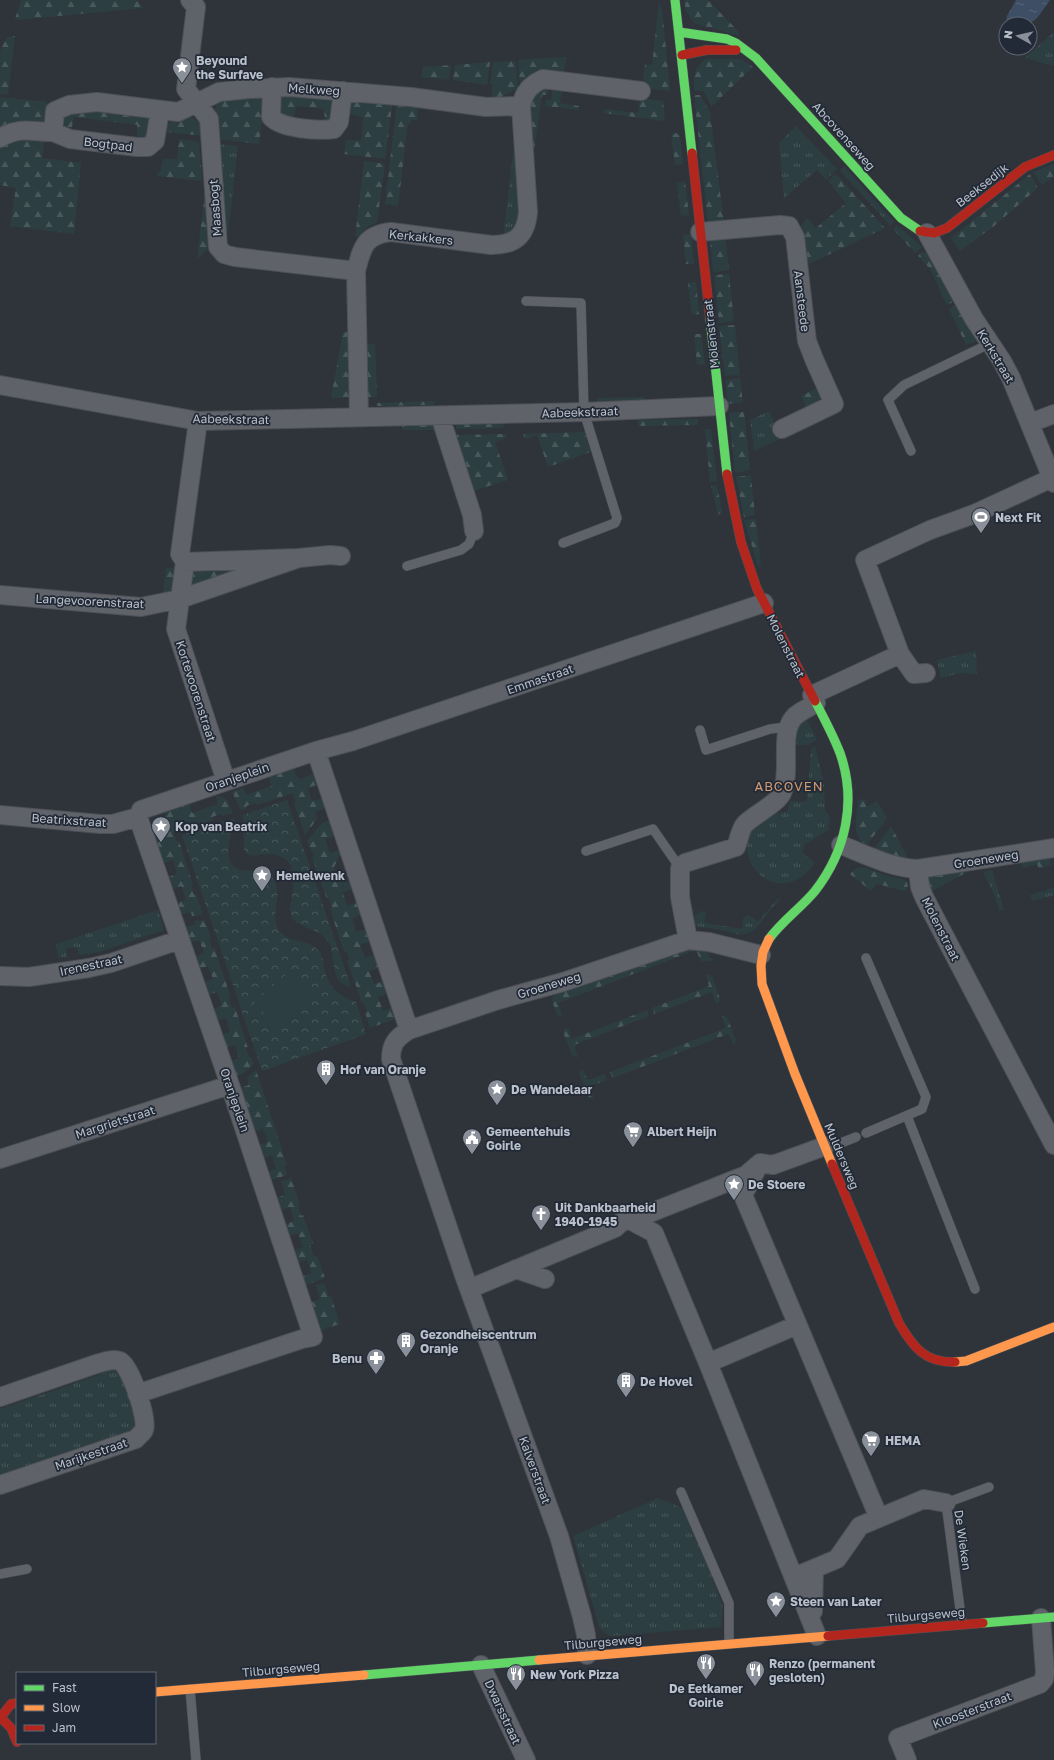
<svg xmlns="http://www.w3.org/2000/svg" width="1054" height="1760" font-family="'Golos Text',sans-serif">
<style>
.grass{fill:url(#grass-tufts)}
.forest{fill:url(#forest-firs)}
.park{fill:url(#park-crowns)}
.pitch{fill:#2c3e41}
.water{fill:url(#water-ripples)}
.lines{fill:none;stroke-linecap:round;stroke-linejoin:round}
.lane-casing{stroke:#4d5056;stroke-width:10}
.street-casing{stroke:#4d5056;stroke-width:20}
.fast-casing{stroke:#4d5056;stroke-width:10}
.slow-casing{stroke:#4d5056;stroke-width:10}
.jam-casing{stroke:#4d5056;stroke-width:10}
.lane{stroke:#5f6369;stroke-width:9}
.street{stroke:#5f6369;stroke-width:18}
.fast{stroke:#63d668;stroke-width:9}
.slow{stroke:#ff974d;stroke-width:9}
.jam{stroke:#b3261e;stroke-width:9}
.labels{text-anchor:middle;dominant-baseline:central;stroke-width:3.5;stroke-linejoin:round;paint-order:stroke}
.poi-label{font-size:12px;font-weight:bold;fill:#bac1cb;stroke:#222a37;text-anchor:start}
.street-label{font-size:12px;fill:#bac1cb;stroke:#222a37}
.neighbourhood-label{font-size:13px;letter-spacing:1px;fill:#cf9a72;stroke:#222a37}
</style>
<defs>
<pattern id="grass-tufts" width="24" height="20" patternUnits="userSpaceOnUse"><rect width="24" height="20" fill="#2c3e41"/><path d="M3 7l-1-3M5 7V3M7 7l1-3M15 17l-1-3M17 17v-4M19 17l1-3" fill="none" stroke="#48585b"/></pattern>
<pattern id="forest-firs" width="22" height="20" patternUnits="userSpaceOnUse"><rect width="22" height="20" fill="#2c3e41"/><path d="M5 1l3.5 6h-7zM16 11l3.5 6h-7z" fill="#48585b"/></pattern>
<pattern id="park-crowns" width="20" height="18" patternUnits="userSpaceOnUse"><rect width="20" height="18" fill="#2c3e41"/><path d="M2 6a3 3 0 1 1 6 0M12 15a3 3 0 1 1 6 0" fill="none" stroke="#48585b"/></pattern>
<pattern id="water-ripples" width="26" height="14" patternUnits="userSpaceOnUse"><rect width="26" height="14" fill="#3e4e65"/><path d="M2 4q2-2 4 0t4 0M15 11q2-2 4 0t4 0" fill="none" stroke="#58667a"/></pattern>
</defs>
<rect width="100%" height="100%" fill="#2f343b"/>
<path class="grass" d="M1054 32V66L1025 58Z
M796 126 837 169 826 180 817 170 784 198 779 143Z
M515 138 522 212 519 225 503 238Z
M218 144 238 146 228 233H224Z
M844 166 894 222 890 225 840 171Z
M769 411 782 438 754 451 750 420Z
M976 651 977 674 960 673 941 678 937 660Z
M806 718 817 740 807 745 794 744V727Z
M815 746 824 785 825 810 830 817 828 830 804 845 803 853 815 863C776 916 723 852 759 823 768 815 775 813 787 812L790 801 805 802 807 800 811 749Z
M992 870 1004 910 999 911 995 896 983 872Z
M1054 888V895L1032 901 1030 895Z
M778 898 781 900C770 907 765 919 756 928 745 939 734 933 721 930 712 928 703 927 694 926L695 915 701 911 706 912 704 923 742 929 743 918 749 915 758 922Z
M158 910 164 930 99 952 79 955 77 947 66 948 67 957 58 958 56 944Z
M105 1367 118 1369 123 1374 138 1420 135 1431 0 1475V1409L99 1375 98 1369Z
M658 1498 687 1510 723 1607 721 1627 610 1636 600 1629 573 1536Z"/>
<path class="forest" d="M21 0H137L143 8 17 20 15 19Z
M688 0H708L738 31 739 36 694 23 686 11 684 1Z
M659 2 662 9 670 90 669 91 642 87 645 64 652 65Z
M15 36 8 95 0 94V51L7 37Z
M567 57 563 74 521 85 520 84 518 60Z
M705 59H741L753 67 712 106 703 91H694C694 77 693 69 705 59Z
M516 61 518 88 499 98 491 99 493 84H490L493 62Z
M490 62 487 85 453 80 455 65Z
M451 65 449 80 421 77 423 67Z
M549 86 547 95H542L533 158 529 120 532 97 533 94Z
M553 86 562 89 560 103 579 106V110L545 106 546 99 551 100Z
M281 94 334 99V116L329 121H325L324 109 296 106 294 117H285L280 113 279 98Z
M694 95H700L710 112 724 223 708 224Z
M0 97 47 102 46 126 0 132Z
M259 97C267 106 260 132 259 144L218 139 215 109 219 100Z
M640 98 663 101 665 121 603 113 604 109 638 113Z
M351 99 393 100 385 159 344 154 346 140 361 141 363 117 349 114Z
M397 101 419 103 417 120H411V124L408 123 398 206 385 204Z
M94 107 150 117 149 134 145 139 137 138V125L74 117 71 131 64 126 63 117 64 113Z
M182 117H191L200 123 204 136 165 132C167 121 173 119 182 117Z
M676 133 680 136 683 164 675 165 671 134Z
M45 138 42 158 81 163 74 234 10 226 16 188 0 185V145L10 139Z
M179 139 199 142 202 181 157 176 158 172 161 171 163 159H177Z
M364 161 385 164 377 222 367 227 358 237H355Z
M1054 164V176L1042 185 1033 172Z
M836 174 885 228 809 264 804 263 800 227 807 218 816 228 846 203 828 181Z
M1030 174 1038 188 994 226 960 251 951 238Z
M685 181 689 215 681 216 677 183Z
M205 193 211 246 197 259Z
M897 225 922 247 915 253 893 229Z
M691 234 694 264H686L683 235Z
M725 236 729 270 713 272 710 238Z
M922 252 931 254 957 300 947 305 930 269 918 256Z
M729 274 734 321 719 323 714 275Z
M696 282 699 314 692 315 688 283Z
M958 304 979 339 966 345 949 309Z
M735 325 740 375 725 376 719 326Z
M343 332H350L351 397 331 398Z
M694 334H701L705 364 697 365Z
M364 344H375L377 397H365Z
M740 378 743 402 728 404 725 380Z
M820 387 822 399 821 401 807 409 801 396Z
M644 397V401L598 402 597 398Z
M434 401V405L377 406V403Z
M744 412 750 470 735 473 729 413Z
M698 419V425L638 426V420Z
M503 423 504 428 456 429V424Z
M436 424V430H402V425Z
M705 429H711L717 481 710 482Z
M585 432 591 452 548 467 537 435 525 439 523 434Z
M506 434 507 438 495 442 508 480 470 492 451 435Z
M751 475 755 515 744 517 736 477Z
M717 485 722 511 718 515 711 486Z
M756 519 761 565 758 566 744 520Z
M192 567H240V571L189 589Z
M166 568H179L175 594 162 598Z
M293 766 296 776 300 779 316 773 319 784 308 788 312 801 324 798 328 807 315 812 317 819 305 835 294 803 296 802 293 793 257 805 255 803 246 806 247 808 241 810 232 792 243 788 246 795 272 786 268 774Z
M220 796 227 800 233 813 222 816 221 814 212 817 213 820 173 833 177 842 179 841 193 885 191 886 194 895 196 894 203 915 192 916 191 912 184 914 177 911 174 904 186 900 181 886 170 890 165 878 177 874 173 860 161 864 149 829 165 824 166 819 163 809 188 801 192 813 218 804 216 797Z
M866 799V807L877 801 887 818 867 845C850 836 857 816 858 800Z
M332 820 337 835 325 839 330 853 341 849 342 851 334 867 338 878 354 886 355 888 343 892 347 906 359 902 363 914 352 919 356 932 368 928 372 940 360 945 365 958 377 955 381 967 369 971 374 984 386 981 390 993 378 997 383 1011 394 1007 398 1018 370 1028 365 1013 367 1012 364 1003H362L347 961 350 960 347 951 344 952 330 909 332 908 329 899H327L312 857 314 856 307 841 322 823Z
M891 826 907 856 905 861 874 849Z
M1049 856 1051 865 1039 869 1037 864 1023 868 1020 861Z
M864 867 884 875 904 880 907 882 908 888 905 891 877 884 871 891 850 874 856 868Z
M957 871 958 873 969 871 932 891 926 880 929 876Z
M205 920 211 938 209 939 212 948 214 947 231 998 229 999 232 1008 235 1007 248 1048H246L249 1057H251L254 1064 244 1073 232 1077 227 1062 239 1058 235 1045 223 1048 219 1036 230 1032 226 1018 214 1022 210 1010 222 1005 217 992 205 996 202 983 213 979 208 966 196 970 192 958 204 953 199 940 187 944 182 929 195 924 194 921Z
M691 948 710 952 708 957 713 959V961H701L696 950 558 1003 562 1015 559 1016 556 1013 552 1000 554 994Z
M706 974 712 976 720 999 719 1003H716L712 992 654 1014 652 1008 709 986Z
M647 1010 649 1016 574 1045 578 1057H575L572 1055 563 1032 565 1028H568L572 1039Z
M723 1015 727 1017 736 1040 734 1045 728 1034 613 1078 610 1072 726 1028 722 1017Z
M582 1069 588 1080 605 1074 607 1080 590 1086 594 1099H590L588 1096 579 1074Z
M256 1070 287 1165 284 1166 287 1175 268 1181 265 1173 276 1169 272 1155 260 1159 256 1146 268 1142 263 1129 251 1132 237 1089 249 1085 247 1078Z
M291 1178 300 1205 298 1206 301 1216 303 1215 313 1243 310 1244 314 1257 317 1256 325 1278 303 1286 300 1277 312 1273 307 1260 295 1263 291 1251 303 1247 298 1233 286 1237 283 1225 294 1221 290 1207 278 1211 274 1199 285 1195 281 1181Z
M324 1283 329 1297 331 1296 340 1324 318 1331 309 1303 320 1299 316 1285Z"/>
<path class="park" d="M287 800 351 987C327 983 338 955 328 941 318 926 292 929 290 911 292 890 303 857 271 854 264 854 257 856 249 855L244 851 243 815Z
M234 818C233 832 224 850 231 863 240 879 263 862 274 880 283 895 270 913 278 928 285 944 306 938 317 949 323 954 323 961 324 968 328 986 339 997 356 1002L366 1034 262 1071 182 835Z"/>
<path class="pitch" d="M291 970 313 995 276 1027 254 1002Z"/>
<path class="water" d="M1016 0H1050C1032 25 1037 24 1006 24L1007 16Z"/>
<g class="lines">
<defs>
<path id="lane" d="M526 301 581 303 584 412 617 518 615 523 563 543
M911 451 888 400 904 385 989 344
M407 566 461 550 469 544 474 531
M700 730 706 750 770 729 787 727
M586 851 653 829 680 868
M866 958 926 1097 922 1109 866 1133
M907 1116 975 1289
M826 1149 856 1137
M681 1492 729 1603V1643
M0 1574 27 1569
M962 1624 946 1503 989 1487
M190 1689 196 1760"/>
<path id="street" d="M190 0 196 7 186 89 209 119 218 247 224 254 235 257 356 271
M272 87 271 117C282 129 318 131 334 129L339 122 343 91
M53 132 70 139 137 147H148L155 141 160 110
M0 138C20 126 32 132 53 132L55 111 69 105 97 102 178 112 219 92 249 89 289 87 411 97 486 107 521 106C524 92 530 85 543 79L641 91
M700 232 780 225 789 226 795 237 807 341 814 359 834 404 782 429
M927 233 974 319 1002 361 1011 378 1054 483
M0 385 198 421 584 412 719 406
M440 416 472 515 474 531
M359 417 356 271C362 248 364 235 391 232L491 245C515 245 526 236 528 212L521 106
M198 421 180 554 185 562 176 629 226 781
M1030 423 1054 414
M299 558 330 555 341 556
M0 595 141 607 180 599 299 558 185 562
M900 654 914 674 926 673
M812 695 900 654 865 560 930 530 974 514 1052 478
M316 751 353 741 764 603
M0 815 100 824H113L138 817
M841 845C867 855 891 868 918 869L1054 848
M918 869 920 887 924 897 1054 1145
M688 940 680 897V868L685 863 736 847C739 840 740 829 745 824 754 815 778 803 782 793 792 770 778 733 795 716 801 711 810 707 816 703
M0 976 29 977 89 968 111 963 179 940
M409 1030 498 1000 563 982 688 940 709 942 761 955
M0 1159 230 1085
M760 1163 773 1165 825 1146
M626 1218 654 1233 708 1363 817 1636
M516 1269 545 1279
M469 1289 615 1228 626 1218 645 1215 746 1175 760 1163 743 1195 879 1518 860 1526 837 1559 794 1577
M708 1363 797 1325
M137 1394 302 1339 313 1337 230 1085 138 817 141 810 316 751 409 1030C396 1038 391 1044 391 1059L465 1278 559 1536 582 1617 586 1635 587 1655
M0 1397 96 1364C103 1362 113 1358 120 1361 131 1367 148 1419 144 1430 143 1433 138 1436 136 1439L0 1485
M879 1518 924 1499 946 1503
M809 1613 813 1611 814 1569
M481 1665 526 1760
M907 1760 898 1738 1040 1684 1044 1679 1045 1672 1041 1618"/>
<path id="fast" d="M675 0 692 153
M679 32 727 39 736 43 756 58 901 218 920 231
M710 318 727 474
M769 939C782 921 801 908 815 891 846 851 857 801 840 753 833 735 824 718 815 701
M983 1623 1054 1617
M364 1675 539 1660"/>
<path id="slow" d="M769 939 763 952 761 966 762 984 795 1074 832 1164
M955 1362 966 1361 1054 1327
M539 1660 828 1636
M155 1692 364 1675"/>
<path id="jam" d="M682 55 707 50H736
M692 153 710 318
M920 231 934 233 947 228 1025 167 1054 155
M727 474 741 542 757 589 815 701
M832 1164 899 1323C913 1347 925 1363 955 1362
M828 1636 983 1623
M0 1717 11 1728 17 1742
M1 1717 11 1704 17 1703"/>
</defs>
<use href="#lane" class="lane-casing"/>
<use href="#street" class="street-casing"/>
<use href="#fast" class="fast-casing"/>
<use href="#slow" class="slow-casing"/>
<use href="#jam" class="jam-casing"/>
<use href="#lane" class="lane"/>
<use href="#street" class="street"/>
<use href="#fast" class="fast"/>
<use href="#slow" class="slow"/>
<use href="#jam" class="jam"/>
</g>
<defs>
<symbol id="sight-pin" viewBox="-11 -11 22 30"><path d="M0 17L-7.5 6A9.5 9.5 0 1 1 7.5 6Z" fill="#899099" stroke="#222a37"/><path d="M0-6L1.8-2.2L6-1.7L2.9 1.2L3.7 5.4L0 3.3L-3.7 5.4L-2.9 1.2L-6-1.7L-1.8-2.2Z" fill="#fff"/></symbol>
<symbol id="stadium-pin" viewBox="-11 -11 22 30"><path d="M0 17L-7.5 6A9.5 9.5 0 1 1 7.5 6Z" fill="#899099" stroke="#222a37"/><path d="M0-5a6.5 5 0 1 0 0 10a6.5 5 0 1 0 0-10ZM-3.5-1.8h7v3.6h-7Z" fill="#fff"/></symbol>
<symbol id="building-pin" viewBox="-11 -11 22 30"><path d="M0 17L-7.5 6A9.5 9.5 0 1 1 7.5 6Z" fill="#899099" stroke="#222a37"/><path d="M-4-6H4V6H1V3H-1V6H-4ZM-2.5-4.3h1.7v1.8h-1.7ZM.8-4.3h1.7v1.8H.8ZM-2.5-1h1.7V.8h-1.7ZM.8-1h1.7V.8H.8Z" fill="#fff"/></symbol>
<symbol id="supermarket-pin" viewBox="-11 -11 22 30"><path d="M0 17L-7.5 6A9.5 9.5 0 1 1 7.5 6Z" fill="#899099" stroke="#222a37"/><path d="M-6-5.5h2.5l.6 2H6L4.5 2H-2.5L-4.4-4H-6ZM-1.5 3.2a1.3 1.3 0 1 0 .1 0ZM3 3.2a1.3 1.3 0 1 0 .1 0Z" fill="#fff"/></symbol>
<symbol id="civic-pin" viewBox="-11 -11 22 30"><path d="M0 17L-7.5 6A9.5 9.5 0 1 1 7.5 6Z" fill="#899099" stroke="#222a37"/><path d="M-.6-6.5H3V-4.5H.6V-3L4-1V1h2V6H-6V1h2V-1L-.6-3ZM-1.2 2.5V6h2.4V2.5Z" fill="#fff"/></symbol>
<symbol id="church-pin" viewBox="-11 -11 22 30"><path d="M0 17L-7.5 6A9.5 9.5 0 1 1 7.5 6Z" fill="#899099" stroke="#222a37"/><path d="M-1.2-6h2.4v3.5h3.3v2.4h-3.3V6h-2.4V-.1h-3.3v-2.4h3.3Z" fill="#fff"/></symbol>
<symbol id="pharmacy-pin" viewBox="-11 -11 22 30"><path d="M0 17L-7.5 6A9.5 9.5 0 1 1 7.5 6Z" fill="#899099" stroke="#222a37"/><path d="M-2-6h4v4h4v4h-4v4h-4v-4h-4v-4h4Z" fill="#fff"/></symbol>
<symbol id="restaurant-pin" viewBox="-11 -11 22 30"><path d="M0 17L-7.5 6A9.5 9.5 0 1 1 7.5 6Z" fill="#899099" stroke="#222a37"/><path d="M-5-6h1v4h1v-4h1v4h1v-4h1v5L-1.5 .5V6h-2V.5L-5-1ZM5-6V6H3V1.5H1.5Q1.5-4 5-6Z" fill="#fff"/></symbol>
</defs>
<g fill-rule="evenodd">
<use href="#sight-pin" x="171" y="56" width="22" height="30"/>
<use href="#stadium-pin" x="970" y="506" width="22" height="30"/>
<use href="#sight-pin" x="150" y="815" width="22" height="30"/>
<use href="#sight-pin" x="251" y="864" width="22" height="30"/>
<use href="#building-pin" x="315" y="1058" width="22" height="30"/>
<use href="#sight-pin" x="486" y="1078" width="22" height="30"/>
<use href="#supermarket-pin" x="622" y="1120" width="22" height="30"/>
<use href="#civic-pin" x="461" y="1127" width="22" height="30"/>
<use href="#sight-pin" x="723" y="1173" width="22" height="30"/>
<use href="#church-pin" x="530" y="1203" width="22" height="30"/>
<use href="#building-pin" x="395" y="1330" width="22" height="30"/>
<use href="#pharmacy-pin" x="365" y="1347" width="22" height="30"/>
<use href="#building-pin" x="615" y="1370" width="22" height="30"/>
<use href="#supermarket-pin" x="860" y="1429" width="22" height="30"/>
<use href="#sight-pin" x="765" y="1590" width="22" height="30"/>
<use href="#restaurant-pin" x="695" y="1652" width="22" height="30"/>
<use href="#restaurant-pin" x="744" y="1659" width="22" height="30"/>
<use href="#restaurant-pin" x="505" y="1663" width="22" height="30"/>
</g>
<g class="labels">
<g class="poi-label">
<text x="196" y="60">Beyound<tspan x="196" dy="14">the Surfave</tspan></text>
<text x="995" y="517">Next Fit</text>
<text x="175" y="826">Kop van Beatrix</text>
<text x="276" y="875">Hemelwenk</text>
<text x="340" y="1069">Hof van Oranje</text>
<text x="511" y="1089">De Wandelaar</text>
<text x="486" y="1131">Gemeentehuis<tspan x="486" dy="14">Goirle</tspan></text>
<text x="647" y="1131">Albert Heijn</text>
<text x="748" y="1184">De Stoere</text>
<text x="555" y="1207">Uit Dankbaarheid<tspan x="555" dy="14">1940-1945</tspan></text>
<text x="420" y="1334">Gezondheiscentrum<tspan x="420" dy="14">Oranje</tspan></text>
<text x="362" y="1358" text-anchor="end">Benu</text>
<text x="640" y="1381">De Hovel</text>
<text x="885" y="1440">HEMA</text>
<text x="790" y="1601">Steen van Later</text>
<text x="769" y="1663">Renzo (permanent<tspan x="769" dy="14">gesloten)</tspan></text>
<text x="530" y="1674">New York Pizza</text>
<text x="706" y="1688" text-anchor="middle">De Eetkamer<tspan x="706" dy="14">Goirle</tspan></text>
</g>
<g class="street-label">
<text transform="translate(314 89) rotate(4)">Melkweg</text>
<text transform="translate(844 136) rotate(48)">Abcovenseweg</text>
<text transform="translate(108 144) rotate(7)">Bogtpad</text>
<text transform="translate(982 185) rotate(-38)">Beeksedijk</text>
<text transform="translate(215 208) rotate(-94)">Maasbogt</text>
<text transform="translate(421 237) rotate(6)">Kerkakkers</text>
<text transform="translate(802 301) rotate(83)">Aansteede</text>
<text transform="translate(711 334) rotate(-96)">Molenstraat</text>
<text transform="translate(996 356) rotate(59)">Kerkstraat</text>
<text transform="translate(580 412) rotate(-2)">Aabeekstraat</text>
<text transform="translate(231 419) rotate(1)">Aabeekstraat</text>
<text transform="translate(90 601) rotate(3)">Langevoorenstraat</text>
<text transform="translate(786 646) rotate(63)">Molenstraat</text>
<text transform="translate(540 679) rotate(-19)">Emmastraat</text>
<text transform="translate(196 691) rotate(72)">Kortevoorenstraat</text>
<text transform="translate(237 777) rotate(-19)">Oranjeplein</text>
<text transform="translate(69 820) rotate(4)">Beatrixstraat</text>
<text transform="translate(986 859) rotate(-9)">Groeneweg</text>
<text transform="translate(941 929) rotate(63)">Molenstraat</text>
<text transform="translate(91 965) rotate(-12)">Irenestraat</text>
<text transform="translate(549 985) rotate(-17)">Groeneweg</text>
<text transform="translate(235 1100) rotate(71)">Oranjeplein</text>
<text transform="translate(115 1122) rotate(-18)">Margrietstraat</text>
<text transform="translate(842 1156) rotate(67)">Muldersweg</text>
<text transform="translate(91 1454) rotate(-19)">Marijkestraat</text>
<text transform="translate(535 1470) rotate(70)">Kalverstraat</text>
<text transform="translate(963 1540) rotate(82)">De Wieken</text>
<text transform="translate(926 1615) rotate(-5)">Tilburgseweg</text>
<text transform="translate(603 1642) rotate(-5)">Tilburgseweg</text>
<text transform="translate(281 1669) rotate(-5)">Tilburgseweg</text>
<text transform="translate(972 1710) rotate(-21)">Kloosterstraat</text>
<text transform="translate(503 1712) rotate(65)">Dwarsstraat</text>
</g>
<g class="neighbourhood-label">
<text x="789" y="786">ABCOVEN</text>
</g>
</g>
<rect x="16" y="1672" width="140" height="72" fill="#222a37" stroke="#5f6672"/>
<rect x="24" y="1685" width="20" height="6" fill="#63d668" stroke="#5f6672"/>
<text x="52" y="1692" font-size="12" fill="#bac1cb">Fast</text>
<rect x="24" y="1705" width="20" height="6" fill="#ff974d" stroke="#5f6672"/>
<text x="52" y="1712" font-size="12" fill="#bac1cb">Slow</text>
<rect x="24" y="1725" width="20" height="6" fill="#b3261e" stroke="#5f6672"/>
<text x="52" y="1732" font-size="12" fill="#bac1cb">Jam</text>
<g transform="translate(1018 36) rotate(278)"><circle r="19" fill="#222a37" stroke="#5f6672"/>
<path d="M0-3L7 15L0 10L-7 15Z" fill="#899099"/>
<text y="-6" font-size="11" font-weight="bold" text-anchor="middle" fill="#bac1cb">N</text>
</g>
</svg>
